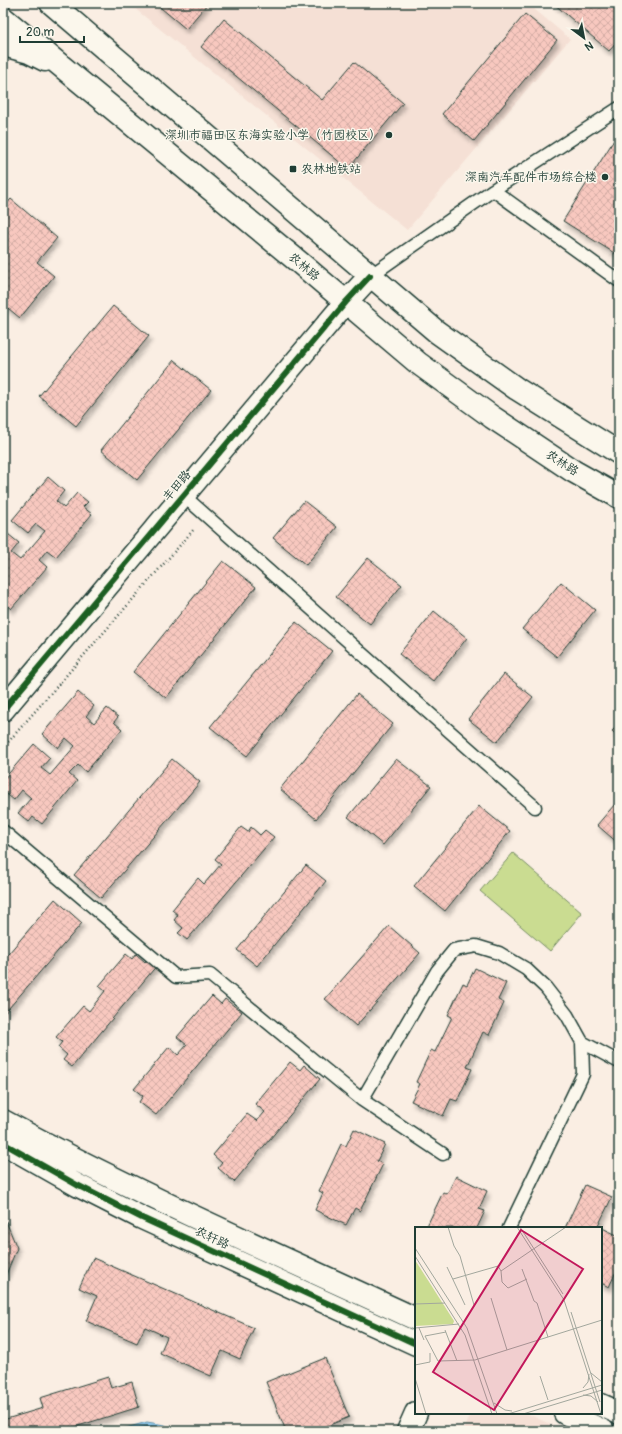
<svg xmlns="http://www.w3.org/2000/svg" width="622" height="1434" font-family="Pangolin,'LXGW WenKai TC',sans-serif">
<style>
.built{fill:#f5e0d5}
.park{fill:#cadc91;stroke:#748c62}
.water{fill:#93cdf3;stroke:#6593a7}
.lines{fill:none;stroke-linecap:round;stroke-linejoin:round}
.shore{stroke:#4d7780;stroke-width:1}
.building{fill:url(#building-cross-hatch);stroke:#1f3d34;filter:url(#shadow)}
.lane-casing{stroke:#1f3d34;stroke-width:15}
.street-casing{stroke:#1f3d34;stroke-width:25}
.secondary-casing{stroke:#1f3d34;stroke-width:25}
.path{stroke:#1f3d34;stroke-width:2.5;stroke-dasharray:1 3;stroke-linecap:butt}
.lane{stroke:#fbf7ec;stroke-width:12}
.street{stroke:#fbf7ec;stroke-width:22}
.secondary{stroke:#fbf7ec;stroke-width:22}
.cycleway-casing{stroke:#fbf7ec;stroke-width:8}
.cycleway{stroke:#1b5e20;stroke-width:6}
.poi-dot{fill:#1f3d34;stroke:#fbf7ec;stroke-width:1.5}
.labels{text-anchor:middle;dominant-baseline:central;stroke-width:3;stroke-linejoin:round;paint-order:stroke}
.poi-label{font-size:12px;fill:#1f3d34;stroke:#fbf7ec;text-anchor:end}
.street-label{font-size:12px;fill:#1f3d34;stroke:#fbf7ec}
.inset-road{fill:none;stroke:#a2a79d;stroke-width:1}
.view{fill:#c2185b;fill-opacity:0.15;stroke:#c2185b;stroke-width:2}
.inset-edge{fill:none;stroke:#1f3d34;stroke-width:2}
</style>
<defs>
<pattern id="building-cross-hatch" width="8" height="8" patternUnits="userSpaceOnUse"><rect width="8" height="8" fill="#f8c8bf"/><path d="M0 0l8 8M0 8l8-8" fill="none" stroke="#d4ada5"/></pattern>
<filter id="shadow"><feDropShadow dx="2.5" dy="4.5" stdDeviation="2" flood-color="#0004"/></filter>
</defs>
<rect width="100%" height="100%" fill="#faeee3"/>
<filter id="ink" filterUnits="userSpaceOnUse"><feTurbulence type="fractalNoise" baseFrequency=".025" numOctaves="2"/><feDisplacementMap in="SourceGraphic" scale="8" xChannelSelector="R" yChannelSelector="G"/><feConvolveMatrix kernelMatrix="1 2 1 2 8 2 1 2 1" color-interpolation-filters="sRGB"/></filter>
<g filter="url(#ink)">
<path class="built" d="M128 3H527L570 39 407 230Z
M472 1413H526L565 1431H463Z"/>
<path class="park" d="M513 853 582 913 550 951 480 891Z"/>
<path class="water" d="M147 1422 165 1425 174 1431H115Z"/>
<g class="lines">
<path class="shore" d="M128 1431C142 1427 155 1423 168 1431"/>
</g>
<path class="building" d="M155 3H208L186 29Z
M553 3H619V40L609 51Z
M525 14 557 40 474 141 442 114Z
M224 19 322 100 354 62 403 103 348 169 201 47Z
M619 132V256L563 221Z
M11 199 57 238 37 262 54 276 20 318 3 304V208Z
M113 306 149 336 76 426 39 396Z
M174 360 211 390 137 480 101 450Z
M48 477 64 491 56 501 64 508 77 493 88 502 83 507 92 514 56 557 47 550 39 560 47 567 11 609 3 602V530L19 543 11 553 20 560 45 531 36 524 28 533 12 520Z
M304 501 337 527 306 565 273 538Z
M368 558 402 585 370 624 336 597Z
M223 561 256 587 166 698 133 672Z
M561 582 595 610 557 657 522 629Z
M434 611 467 638 433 681 399 654Z
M296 622 332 651 247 756 210 727Z
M504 674 533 697 497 742 468 719Z
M78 692 94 706 86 716 94 723 107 708 118 717 114 722 122 729 86 772 78 765 69 774 77 781 42 824 33 817 29 822 18 813 31 798 22 790 14 800 3 791V780L34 744 50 758 41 768 50 775 75 746 66 738 58 748 42 734Z
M357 694 393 724 316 819 280 789Z
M619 724V737L612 731Z
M172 759 200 782 101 898 74 875Z
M396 759 431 786 383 845 348 817Z
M615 804 619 807V844L597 825Z
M479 806 510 831 445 911 414 886Z
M241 827 248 832 251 827 260 835 265 830 274 837 187 940 178 933 183 928 174 920 178 915 172 910 198 878 204 884 221 864 215 859Z
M306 865 326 881 257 966 237 950Z
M55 899 82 923 3 1015V960Z
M389 926 420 953 356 1026 325 999Z
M126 954 132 959 136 954 145 962 149 957 158 964 72 1067 63 1060 67 1055 58 1047 62 1042 56 1037 83 1006 89 1011 105 991 99 986Z
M475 968 506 983 498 1000 504 1003 489 1035 483 1032 467 1067 472 1069 457 1101 451 1099 443 1116 411 1101 420 1084 416 1082 431 1050 435 1052 452 1017 448 1015 463 983 467 985Z
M212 996 221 1004 225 999 242 1012 156 1115 139 1102 143 1096 134 1089 169 1047 178 1055 187 1045 177 1037Z
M290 1062 300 1070 304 1065 320 1079 234 1182 218 1168 222 1163 213 1155 247 1114 257 1121 265 1112 255 1104Z
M354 1129 385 1144 377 1161 383 1164 360 1211 355 1208 346 1225 315 1210 323 1193 319 1191 341 1144 346 1146Z
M456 1176 487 1191 479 1209 485 1211 477 1228H426L443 1192 447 1194Z
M585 1185 612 1197 598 1226 619 1236V1265L609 1287 601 1283V1228H565Z
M3 1214 17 1248 3 1282Z
M93 1258 254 1328 240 1359 222 1351 211 1376 160 1353 167 1337 145 1327 137 1343 86 1321 97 1296 79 1288Z
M325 1358 349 1417 315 1431H286L266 1382Z
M108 1377 111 1388 132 1382 139 1407 62 1431H3V1420L43 1408 40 1398Z"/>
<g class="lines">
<defs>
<path id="lane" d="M493 190 619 281
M370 276 493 190 619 108
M184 496 535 807
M3 831 176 977 210 975 362 1100 443 1154
M582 1042 619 1062
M362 1100 437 971 454 950 476 946 499 953 526 969 546 988 567 1015 582 1042 583 1074 509 1228"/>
<path id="street" d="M3 710 346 302 370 276
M408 1431 416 1413"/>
<path id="secondary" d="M51 3 437 332 517 389 619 453
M3 18 300 263 418 363 492 417 573 471 619 497
M3 45 29 52 45 60
M3 1121C137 1194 278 1255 416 1319
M3 1143 77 1185 142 1218 416 1344
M601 1405 619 1413
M565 1413 603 1431"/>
</defs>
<use href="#lane" class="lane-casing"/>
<use href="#street" class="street-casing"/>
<use href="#secondary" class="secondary-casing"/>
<path class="path" d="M3 748 195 528"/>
<use href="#lane" class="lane"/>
<use href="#street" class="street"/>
<use href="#secondary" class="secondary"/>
<defs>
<path id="cycleway" d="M3 710 346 302 370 276
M3 1143 77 1185 142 1218 416 1344"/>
</defs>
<use href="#cycleway" class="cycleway-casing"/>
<use href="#cycleway" class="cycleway"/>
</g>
</g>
<g class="poi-dot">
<circle cx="389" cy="135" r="4"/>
<rect x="289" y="165" width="8" height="8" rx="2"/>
<circle cx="605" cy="177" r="4"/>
</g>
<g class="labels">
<g class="poi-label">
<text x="381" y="135">深圳市福田区东海实验小学（竹园校区）</text>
<text x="301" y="169" text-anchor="start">农林地铁站</text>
<text x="597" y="177">深南汽车配件市场综合楼</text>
</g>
<g class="street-label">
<text transform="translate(304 267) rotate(40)">农林路</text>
<text transform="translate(562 463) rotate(33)">农林路</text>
<text transform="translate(177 486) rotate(-50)">丰田路</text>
<text transform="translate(212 1238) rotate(25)">农轩路</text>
</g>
</g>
<g transform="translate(415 1227)">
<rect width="187" height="187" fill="#faeee3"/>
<path d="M0 33 39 94 38 97 0 99Z" fill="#cadc91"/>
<path class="inset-road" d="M33 0 39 19 45 29 59 78M102 0 149 73 186 187M105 0 148 67M0 21 52 101 82 187M0 29 50 108 77 187M32 40 50 78M107 42 119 74 122 76 133 110M38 52 83 39 86 44M112 52 93 61 87 55 86 44 151 0M76 71 92 123M0 77 30 76M156 85 185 175M0 101 44 97M4 101 9 113M30 103 42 134M31 105 10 109 23 134 60 133 187 93M0 138 15 135V126M176 146 187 155M125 149 133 173M0 151 11 187M168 161 173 155 174 147M168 168 176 169 183 175M79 176 90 183 97 184M93 187 187 158M108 187 187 163"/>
<path class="view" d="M106 3 168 42 79 183 18 145Z"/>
<rect width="187" height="187" class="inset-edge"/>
</g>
<rect width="622" height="1434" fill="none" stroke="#fbf7ec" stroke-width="16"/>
<rect x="8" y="8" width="606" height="1418" fill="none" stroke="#1f3d34" stroke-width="1.5" filter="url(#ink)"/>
<g transform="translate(584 38) rotate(148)" stroke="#fbf7ec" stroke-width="3" paint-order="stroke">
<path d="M0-3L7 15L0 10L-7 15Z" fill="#1f3d34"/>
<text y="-6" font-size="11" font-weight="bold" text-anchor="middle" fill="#1f3d34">N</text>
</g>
<path d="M20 36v6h64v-6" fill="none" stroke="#1f3d34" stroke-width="2"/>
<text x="26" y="36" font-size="12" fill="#1f3d34" stroke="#fbf7ec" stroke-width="3" paint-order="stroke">20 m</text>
</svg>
